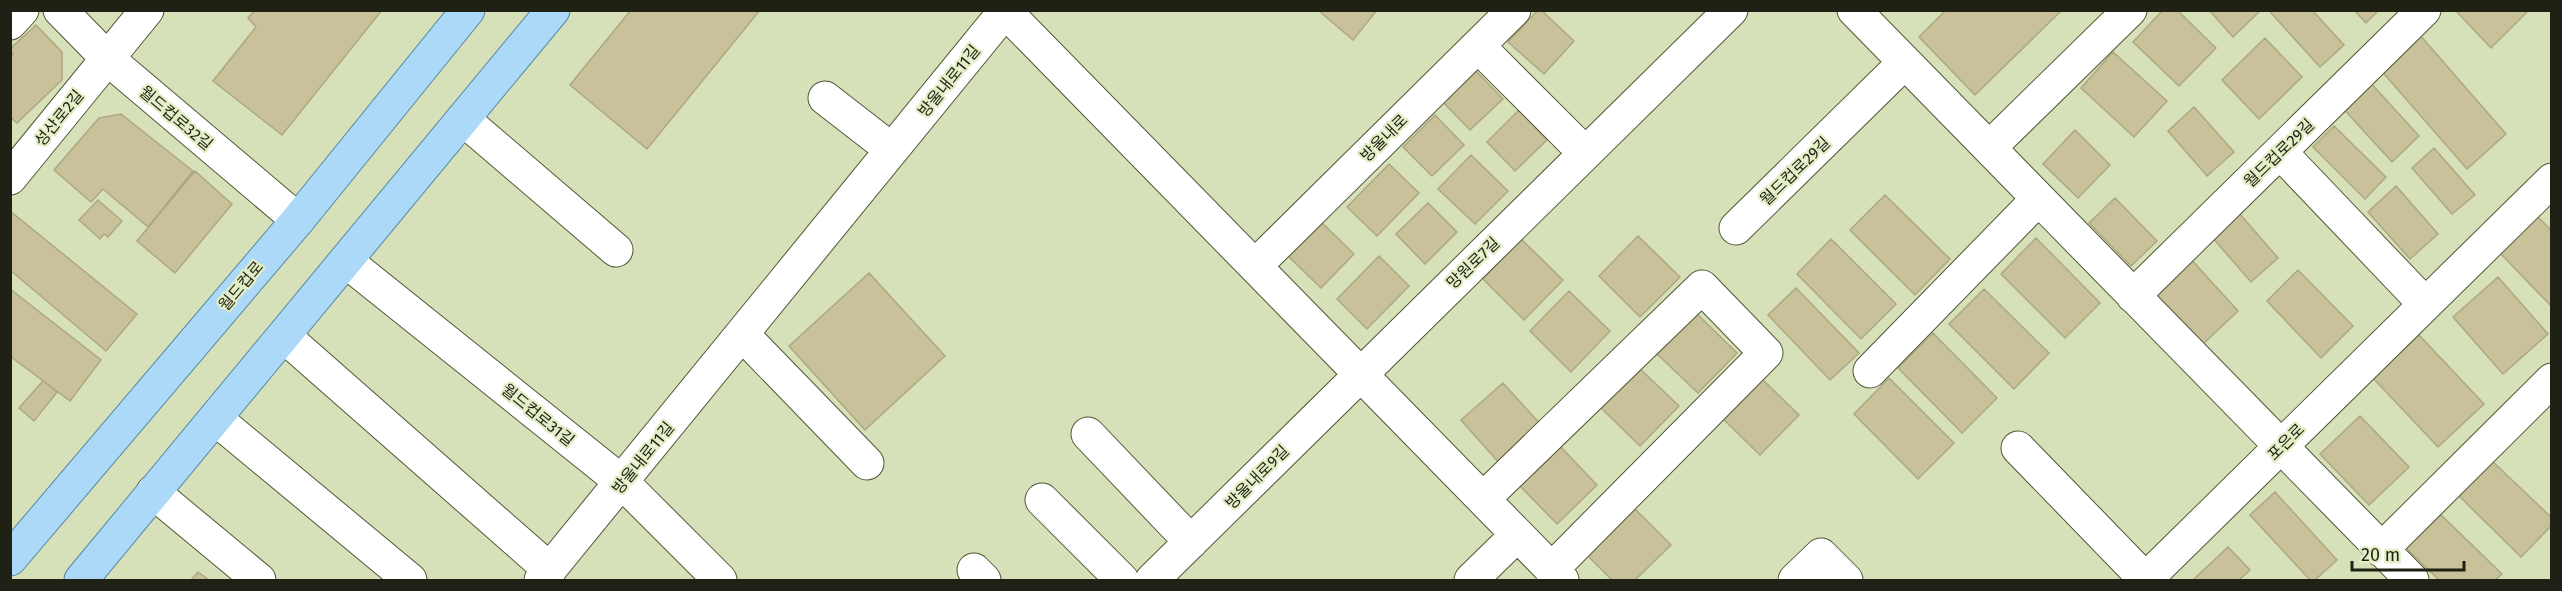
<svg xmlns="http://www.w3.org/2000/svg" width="2562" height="591" font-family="'Fira Sans','Noto Sans KR',sans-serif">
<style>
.building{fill:#c8c19a;stroke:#aea781;stroke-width:1.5}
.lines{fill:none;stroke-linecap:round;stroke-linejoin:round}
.minor-casing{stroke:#505836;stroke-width:35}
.major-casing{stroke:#5588a3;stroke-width:35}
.minor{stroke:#fff;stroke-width:33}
.major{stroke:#abd9f7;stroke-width:33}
.labels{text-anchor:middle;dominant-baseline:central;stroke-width:4.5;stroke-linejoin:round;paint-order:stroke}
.street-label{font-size:16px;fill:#1e2113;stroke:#e3edc6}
</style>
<rect width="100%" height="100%" fill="#d6e0b9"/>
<path class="building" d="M255 10H382L282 135 213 81 256 27 248 18Z
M631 10H760L647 149 570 85Z
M1318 10H1377L1353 40Z
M1538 10H1541L1574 41 1544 74 1508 42Z
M1946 10H2062L1975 95 1919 37Z
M2163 10H2177L2216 48 2179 86 2133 42Z
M2209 10H2261L2233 37Z
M2273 10H2312L2344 45 2320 67 2271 13Z
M2354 10H2379L2366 23Z
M2455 10H2529L2491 48Z
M36 25 62 52V80L17 123 10 117V56L13 54 10 49Z
M2419 34 2506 134 2467 169 2379 68Z
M2265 38 2302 77 2259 119 2222 80Z
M2113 52 2167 101 2134 137 2081 88Z
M1474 69 1503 99 1470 130 1442 101Z
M2368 80 2419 136 2392 162 2340 105Z
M2194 107 2234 152 2207 176 2168 131Z
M1519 110 1547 140 1515 171 1487 142Z
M121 114 193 171 148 227 103 189 91 202 54 170 99 118Z
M1435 115 1464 145 1432 176 1403 147Z
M2334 126 2386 177 2365 199 2313 147Z
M2075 130 2110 165 2078 198 2043 164Z
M2434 148 2475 195 2452 214 2412 168Z
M1471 155 1508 191 1475 224 1438 189Z
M1389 164 1419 193 1377 236 1347 207Z
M195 171 232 204 175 273 137 241Z
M2396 186 2438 234 2410 259 2368 212Z
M1885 195 1950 259 1915 295 1850 230Z
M2115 198 2157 241 2131 266 2089 223Z
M98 200 122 221 108 237 104 234 100 239 79 220Z
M1428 203 1457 232 1425 264 1396 234Z
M10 211 137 314 106 351 10 270Z
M2239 213 2278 258 2251 282 2212 237Z
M2537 216 2552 231V307L2500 253Z
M1318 219 1354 254 1321 288 1285 253Z
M1638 236 1680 277 1640 317 1599 276Z
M2036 238 2100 303 2065 338 2001 274Z
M1521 239 1563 280 1524 320 1483 279Z
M1831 239 1896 304 1861 339 1797 274Z
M1379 256 1409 286 1367 329 1337 299Z
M2188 256 2238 311 2201 346 2149 291Z
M2298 270 2353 326 2321 358 2267 301Z
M869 273 945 356 865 430 789 346Z
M2498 277 2548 334 2503 374 2453 317Z
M1796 288 1859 353 1830 380 1768 315Z
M10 289 101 360 70 401 10 356Z
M1984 289 2049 353 2014 389 1949 324Z
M1569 291 1610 331 1571 372 1530 331Z
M1696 313 1737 353 1698 393 1656 353Z
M1933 333 1997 398 1962 433 1898 368Z
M2419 335 2484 404 2438 447 2373 378Z
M1637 366 1679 406 1640 446 1599 406Z
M1757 374 1799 415 1760 455 1719 415Z
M1889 378 1954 443 1918 479 1854 414Z
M43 381 57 392 34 421 19 408Z
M1503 383 1542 426 1500 464 1461 420Z
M2360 416 2409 467 2369 505 2320 454Z
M1557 443 1597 485 1557 524 1517 483Z
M2491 460 2552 518V525L2521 557 2458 495Z
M2275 492 2337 560 2315 580H2310L2250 515Z
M1630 504 1671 545 1635 580H1612L1583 551Z
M2438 512 2502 574 2495 580H2439L2405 547Z
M2228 547 2250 570 2239 580H2193Z
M198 572 209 580H191Z"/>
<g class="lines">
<defs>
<path id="minor" d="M60 10 108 59 298 220
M1004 10 1562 580
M1854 10 2412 580
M10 23 22 10
M1478 46 1585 153
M825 98 892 150
M463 119 616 250
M1989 148 2130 10
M2280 152 2425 304
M10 178 147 10
M1736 228 1905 62
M346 261 623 483 720 580
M1255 266 1514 10
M2133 296 2424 10
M743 335 867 463
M284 336 550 570
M1870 371 2038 199
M216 419 410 580
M1088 434 1191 542
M2018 448 2146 580
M153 492 259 580
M1483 499 1702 287 1766 353 1551 570
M1042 500 1122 580
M2381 550 2552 380
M974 570 984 580
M541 580 1006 10
M1152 580 1731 10
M1471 580 1517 535
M1795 580 1821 555 1846 580
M2145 580 2552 180"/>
<path id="major" d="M10 559 298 220 468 10
M81 580 553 10"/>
</defs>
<use href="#minor" class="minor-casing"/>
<use href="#major" class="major-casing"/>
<use href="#minor" class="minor"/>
<use href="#major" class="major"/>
</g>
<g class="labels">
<g class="street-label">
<text transform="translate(949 81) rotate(-51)">방울내로11길</text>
<text transform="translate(59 118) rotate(-51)">성산로2길</text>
<text transform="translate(176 118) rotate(40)">월드컵로32길</text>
<text transform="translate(1384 138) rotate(-45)">방울내로</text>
<text transform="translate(2279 153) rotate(-44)">월드컵로29길</text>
<text transform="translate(1795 171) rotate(-44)">월드컵로29길</text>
<text transform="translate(1473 263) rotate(-44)">망원로7길</text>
<text transform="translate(241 286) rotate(-50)">월드컵로</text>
<text transform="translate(538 415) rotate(39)">월드컵로31길</text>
<text transform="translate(2286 442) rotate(-45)">포은로</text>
<text transform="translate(643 458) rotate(-51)">방울내로11길</text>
<text transform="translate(1257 477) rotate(-45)">방울내로9길</text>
</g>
</g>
<rect width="2562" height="591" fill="none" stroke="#1e2113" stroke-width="24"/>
<path d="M2352 561v9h112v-9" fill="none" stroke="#1e2113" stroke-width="3"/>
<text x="2361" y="561" font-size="18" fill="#1e2113" stroke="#e3edc6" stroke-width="4.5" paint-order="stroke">20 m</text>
</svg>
